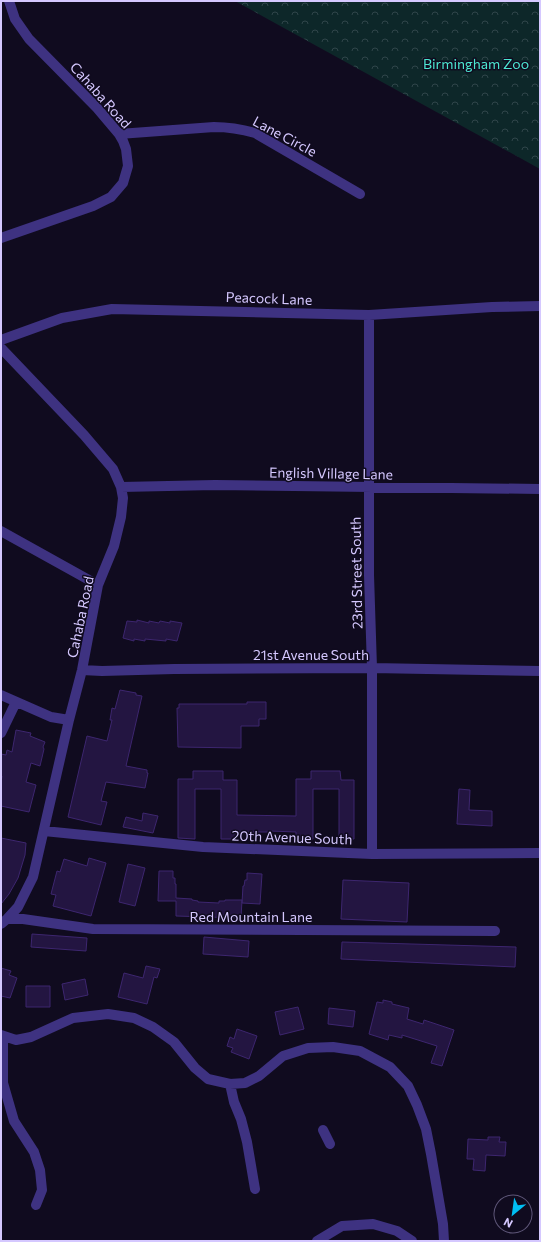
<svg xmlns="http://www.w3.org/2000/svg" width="541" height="1242" font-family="Commissioner,sans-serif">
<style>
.park{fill:url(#park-crowns)}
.building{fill:#231541;stroke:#3d266f}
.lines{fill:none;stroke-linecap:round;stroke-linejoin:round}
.minor{stroke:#3e3281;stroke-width:10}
.labels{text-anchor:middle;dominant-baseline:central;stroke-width:3;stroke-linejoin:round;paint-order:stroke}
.park-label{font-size:14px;fill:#4ce7d2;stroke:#100b1f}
.street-label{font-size:14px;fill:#d5c8ff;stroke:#100b1f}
</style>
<defs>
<pattern id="park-crowns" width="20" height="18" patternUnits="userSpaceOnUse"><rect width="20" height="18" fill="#0d2729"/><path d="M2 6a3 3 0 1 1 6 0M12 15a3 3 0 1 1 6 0" fill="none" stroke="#2f4549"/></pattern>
</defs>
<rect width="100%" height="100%" fill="#100b1f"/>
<path class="park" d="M235 1H540V169Z"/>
<path class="building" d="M137 620 149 623V621L159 623 160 621 170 623V621L182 623 177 641 166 639V641L145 639V641L134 639V641L123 638 127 621 137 622Z
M120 690 136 693V695L142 696 126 766 147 770V773H148L145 788 106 782 101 801 107 802 101 825 68 817 87 736 107 741 112 720H110L112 708 115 709Z
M247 702H266V719H259V726H241V748L178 747 177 708H179V704H247Z
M16 730 31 733 30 736 45 742 43 747 44 749 40 766 31 763 26 782 36 785 29 812 1 806V783L2 776H1V754L6 755 7 750 12 752Z
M193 771H223V780H237V815L296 816V779H311V771H340L341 780H354V839H339V789H313V839H296V832L270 831V832H237V839H221V789H195V839L178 838V779H193Z
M459 789 470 790 469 810 492 811V826L457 824Z
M143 813 158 816 153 833 123 827 126 817 142 821Z
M1 838 26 843 25 855 18 878 9 894 1 904Z
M89 858 106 863 91 916 53 906 56 895 51 894 57 871 60 872 64 859 87 866Z
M128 864 145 868 135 906 119 902Z
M159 871H173V878H175V884H176V898L192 899V900L198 901V902L219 903V901H225V900H242L241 918 176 916V901H158Z
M247 873 262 874 260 904 242 903 243 886H244L245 880H247Z
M343 880 409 883 407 922 341 919Z
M32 934 87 938 86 951 31 947Z
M204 937 249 941 248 957 203 954Z
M342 942 516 947 515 967 341 959Z
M146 966 160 969 157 978 154 977 147 1004 118 997 124 973 143 978Z
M1 968 11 971 9 975 17 978 10 998 1 996Z
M85 979 88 995 65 1000 62 984Z
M26 986H50V1007H26Z
M383 1000 392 1002V1004L409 1008 407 1019 423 1024 424 1020 454 1030 442 1066 431 1063 437 1046 402 1035V1038L389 1035 388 1040 369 1034 377 1002 383 1003Z
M298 1007 304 1029 280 1035 275 1012Z
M329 1008 355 1011 353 1027 328 1024Z
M237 1029 257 1036 249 1059 231 1052 233 1048 227 1046 230 1037 234 1039Z
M488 1137H500L499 1142H506L505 1156 486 1155 485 1171 473 1170 474 1159H467L468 1139 488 1140Z"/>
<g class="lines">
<path class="minor" d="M119 134 214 127C228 127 241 129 255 133L360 194
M1 238 93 206 111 197 123 183 128 166 126 149 123 141 119 134 97 108 29 39 15 19 9 1
M369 315V575L372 668V854
M1 340 62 318 112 309 369 315 492 307 540 306
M1 348 84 435 113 469 121 487 123 498 121 517 114 546 98 585 82 670 69 720 33 877 18 907 7 919 1 924
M121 487 215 485 540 489
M1 531 98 585
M82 670 102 671 174 669 372 668 540 671
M1 695 51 717 69 720
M1 733 16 702
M44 831 203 847 372 854 539 853
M7 919H23L93 929 495 931
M1 1035 16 1040 31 1037 73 1018 108 1014 134 1018 153 1027 174 1042 195 1068 208 1079 230 1084 245 1083 259 1076 283 1056 308 1048 333 1047 360 1051 390 1067 408 1086 417 1105 426 1129 431 1154 443 1224 444 1241
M3 1036V1083L14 1121 34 1152 40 1170 42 1190 36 1205
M230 1084 234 1102 241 1119 247 1142 255 1189
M323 1130 330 1144
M317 1241 342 1226 373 1224 397 1231 412 1241"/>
</g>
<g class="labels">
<g class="park-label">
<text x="476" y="63">Birmingham Zoo</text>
</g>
<g class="street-label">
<text transform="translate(101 95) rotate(48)">Cahaba Road</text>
<text transform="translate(285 136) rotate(28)">Lane Circle</text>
<text transform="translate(269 298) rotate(2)">Peacock Lane</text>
<text transform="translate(331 473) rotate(1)">English Village Lane</text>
<text transform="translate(356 573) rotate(-91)">23rd Street South</text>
<text transform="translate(80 617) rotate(-78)">Cahaba Road</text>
<text x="311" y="654">21st Avenue South</text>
<text transform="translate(292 837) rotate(2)">20th Avenue South</text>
<text x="251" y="916">Red Mountain Lane</text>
</g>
</g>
<rect width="541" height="1242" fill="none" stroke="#d5c8ff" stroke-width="4"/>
<g transform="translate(513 1214) rotate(209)"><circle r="19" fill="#100b1f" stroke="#5f5779"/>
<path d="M0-3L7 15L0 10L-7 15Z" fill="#00bef3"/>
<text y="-6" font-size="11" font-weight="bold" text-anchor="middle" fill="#d5c8ff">N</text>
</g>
</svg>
